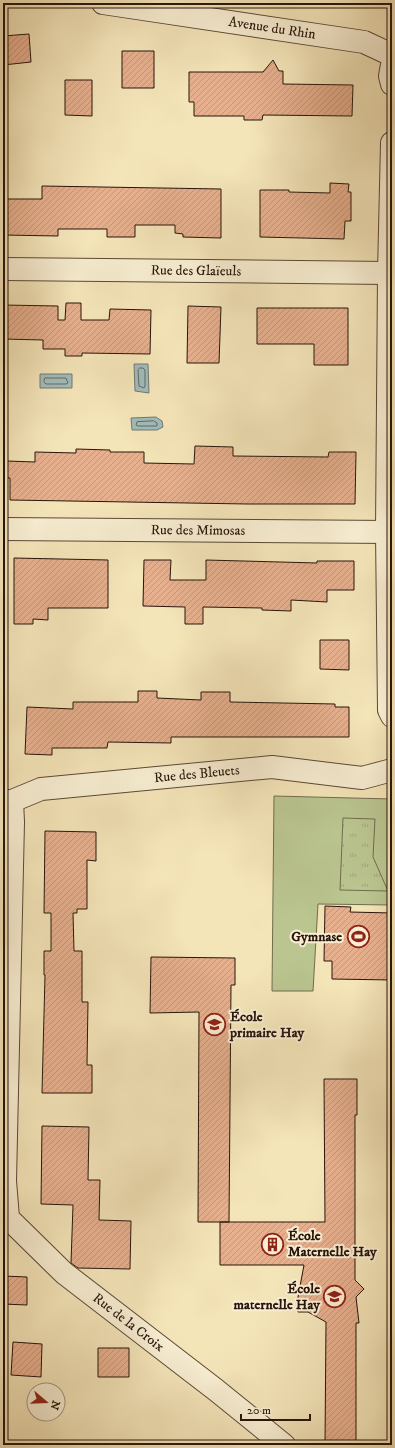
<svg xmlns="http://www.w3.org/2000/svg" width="395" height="1448" font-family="'IM FELL DW Pica',serif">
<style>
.grass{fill:#bac590;stroke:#716c4e}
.park{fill:url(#park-tufts);stroke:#716c4e}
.water{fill:#a0bcba;stroke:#707974}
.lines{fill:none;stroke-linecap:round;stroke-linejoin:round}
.shore{stroke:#646862;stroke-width:1}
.building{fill:url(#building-hatch);stroke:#28140b}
.minor-casing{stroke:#5b4836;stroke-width:24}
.minor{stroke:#f8eed2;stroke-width:22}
.labels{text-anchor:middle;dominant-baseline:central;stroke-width:4;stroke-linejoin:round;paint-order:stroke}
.street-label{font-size:14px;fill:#28140b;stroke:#f8eed2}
.poi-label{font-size:14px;font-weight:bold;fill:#28140b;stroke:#f8eed2;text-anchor:end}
</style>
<defs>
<pattern id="park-tufts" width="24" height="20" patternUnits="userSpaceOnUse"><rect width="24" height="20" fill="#bac590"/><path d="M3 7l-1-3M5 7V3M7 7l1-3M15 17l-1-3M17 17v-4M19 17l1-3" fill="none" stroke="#a0a87b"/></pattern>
<pattern id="building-hatch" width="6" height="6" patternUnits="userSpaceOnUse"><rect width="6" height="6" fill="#e6b08f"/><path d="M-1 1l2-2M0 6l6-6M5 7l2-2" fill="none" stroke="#c5967a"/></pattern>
</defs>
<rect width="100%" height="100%" fill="#f4e5b9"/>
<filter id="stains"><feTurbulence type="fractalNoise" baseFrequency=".005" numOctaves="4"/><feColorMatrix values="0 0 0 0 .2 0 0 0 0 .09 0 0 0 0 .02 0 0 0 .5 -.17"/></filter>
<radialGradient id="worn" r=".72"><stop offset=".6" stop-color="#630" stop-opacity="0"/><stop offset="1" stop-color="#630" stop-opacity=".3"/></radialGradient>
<path class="grass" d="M274 796 392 799V905L318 904 313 991H272Z"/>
<path class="park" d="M343 818 375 819 373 857 388 891 340 890Z"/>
<path class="water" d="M134 364H148L149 393 135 391Z
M40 374H72V388H40Z
M156 417 162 421 163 427 157 430H132L131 418Z"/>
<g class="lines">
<path class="shore" d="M140 368H143L145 370V386L144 388 139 386 138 370Z
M45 378H66L68 383 66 384H46L44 382Z
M154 421 157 423V426H138L136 425 137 422Z"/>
</g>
<path class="building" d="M29 34 31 62 3 65V36Z
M122 51H154V88H122Z
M273 60 279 71H283V84L353 85 352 116 263 115 262 120H244V116H194V102H189V72H263Z
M65 80H92V116L65 115Z
M330 183 349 184 348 192H351V221H345L344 239 260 237V190H289V192L330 193Z
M42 186 221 189V238L183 237V234L175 233V225H135V237H107V229H58V236L3 235V199H42Z
M66 303H81V320H109L110 309 151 310 150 354 82 353V356H65V349H43V340L3 339V305L58 306V320H65Z
M188 306 221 307 219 363H187Z
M257 308H348V365H314V344H257Z
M195 446 233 447V456L328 457 329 452H356L355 504H247L10 500V478H6L7 461 35 462V452L76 453V449L110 450V452H144V463L194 464Z
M14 558 108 560V608H48V620L33 619V624H14Z
M144 560H171L170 580H206V560L317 563V561H354V590H327V602L291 600V611L262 610V608L203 607V624H185V607L143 606Z
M320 640H349V670L320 669Z
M138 691H157V698L201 700V692H230V702L335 704V707H349V737H171V743L108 742 107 748H52V755L25 754 27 707 73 709V702H138Z
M45 831 96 832V861L87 860V909H77V913H73L74 951H82V1002H88L87 1065H92V1093H42L45 975H44V951H51V913H44Z
M325 906 351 907 350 912 392 913V980L332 979V961H324Z
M151 957 235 958V985H231L229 1222H198L199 1012 150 1013Z
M324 1079H357V1115H355V1280L364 1289 356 1297 359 1323H356V1445H325L326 1322 308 1312H298V1297L304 1265H220V1222H325Z
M42 1126 89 1127 88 1180H100L99 1220 131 1221 130 1269 78 1268 71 1263 73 1205 41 1204Z
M3 1276 27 1277V1305L3 1304Z
M13 1342 42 1344 41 1377 11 1375Z
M98 1348H129V1377H98Z"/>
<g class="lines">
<defs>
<g id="minor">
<path id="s1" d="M103 3 364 42 392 55"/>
<path d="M392 65 390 76 392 84"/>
<path d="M392 143 389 273 387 532 389 710 392 716"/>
<path id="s2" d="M3 269 389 273"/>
<path id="s3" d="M3 529 392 532"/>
<path id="s4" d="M12 801 13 822 5 1181 8 1218 64 1273 216 1390 284 1445"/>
<path id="s5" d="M3 802 12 801 41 789 272 767 362 778 392 770"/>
</g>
</defs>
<use href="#minor" class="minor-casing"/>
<use href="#minor" class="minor"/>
</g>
<defs>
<symbol id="stadium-ring" viewBox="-11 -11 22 22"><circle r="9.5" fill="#f8eed2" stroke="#8f2418" stroke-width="1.5"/><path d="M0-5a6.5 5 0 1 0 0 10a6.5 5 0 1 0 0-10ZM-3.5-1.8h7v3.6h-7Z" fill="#8f2418"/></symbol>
<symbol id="school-ring" viewBox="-11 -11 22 22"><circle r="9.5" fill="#f8eed2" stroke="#8f2418" stroke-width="1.5"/><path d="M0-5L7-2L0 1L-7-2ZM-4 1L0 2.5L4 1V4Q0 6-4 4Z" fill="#8f2418"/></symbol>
<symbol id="building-ring" viewBox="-11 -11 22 22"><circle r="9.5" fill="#f8eed2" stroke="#8f2418" stroke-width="1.5"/><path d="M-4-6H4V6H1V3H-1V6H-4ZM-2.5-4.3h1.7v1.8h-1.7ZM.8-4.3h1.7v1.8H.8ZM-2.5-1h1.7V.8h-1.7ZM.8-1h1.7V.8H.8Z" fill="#8f2418"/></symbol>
</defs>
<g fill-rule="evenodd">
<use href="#stadium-ring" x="346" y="924" width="25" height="25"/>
<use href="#school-ring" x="202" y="1012" width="25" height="25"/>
<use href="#building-ring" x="260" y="1232" width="25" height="25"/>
<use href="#school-ring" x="322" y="1284" width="25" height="25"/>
</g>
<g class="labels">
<g class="street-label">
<text stroke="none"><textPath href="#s1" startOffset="171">Avenue du Rhin</textPath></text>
<text stroke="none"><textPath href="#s2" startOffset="193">Rue des Glaïeuls</textPath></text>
<text stroke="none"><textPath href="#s3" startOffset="195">Rue des Mimosas</textPath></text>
<text stroke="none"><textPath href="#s5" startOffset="197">Rue des Bleuets</textPath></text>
<text stroke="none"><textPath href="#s4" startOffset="577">Rue de la Croix</textPath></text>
</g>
<g class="poi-label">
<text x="342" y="937">Gymnase</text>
<text x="230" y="1017" text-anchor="start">École<tspan x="230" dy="16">primaire Hay</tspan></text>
<text x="288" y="1236" text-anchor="start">École<tspan x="288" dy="16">Maternelle Hay</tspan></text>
<text x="320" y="1289">École<tspan x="320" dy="16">maternelle Hay</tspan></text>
</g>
</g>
<rect width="395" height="1448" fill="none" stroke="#f4e5b9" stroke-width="16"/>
<rect x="4" y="4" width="387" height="1440" fill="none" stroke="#28140b" stroke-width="2"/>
<rect x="8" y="8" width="379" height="1432" fill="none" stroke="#28140b"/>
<g transform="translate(46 1402) rotate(109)"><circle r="19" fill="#f8eed2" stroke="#a59782"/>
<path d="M0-3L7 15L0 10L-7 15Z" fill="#8f2418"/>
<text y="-6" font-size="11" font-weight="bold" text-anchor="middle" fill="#28140b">N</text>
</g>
<path d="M241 1414v6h69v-6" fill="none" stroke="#28140b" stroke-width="2"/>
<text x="247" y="1414" font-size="12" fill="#28140b" stroke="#f8eed2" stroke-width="3" paint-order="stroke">20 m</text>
<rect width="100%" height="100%" filter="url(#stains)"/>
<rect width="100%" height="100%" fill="url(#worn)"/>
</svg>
